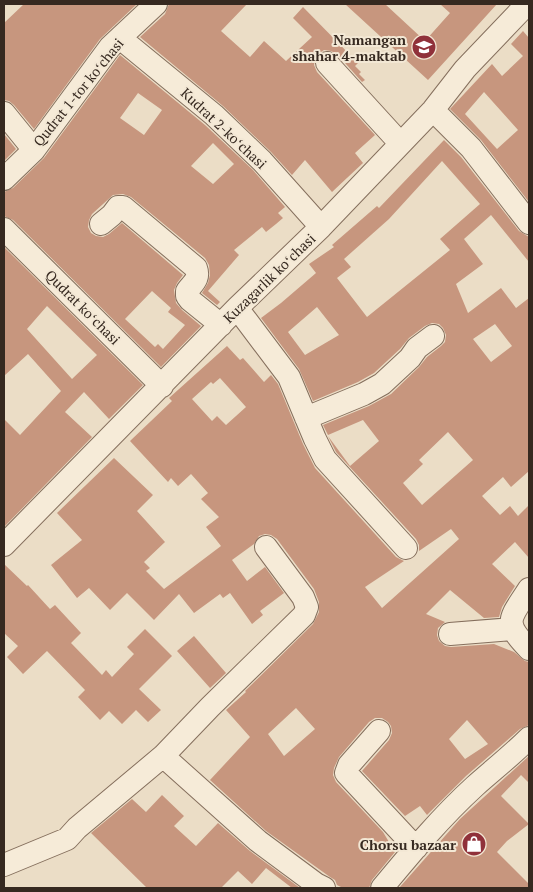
<svg xmlns="http://www.w3.org/2000/svg" width="533" height="892" font-family="'PT Serif',serif">
<style>
.building{fill:#c7967e;fill-rule:evenodd}
.lines{fill:none;stroke-linecap:round;stroke-linejoin:round}
.minor-casing{stroke:#856f5d;stroke-width:24}
.minor{stroke:#f6ebd8;stroke-width:22}
.labels{text-anchor:middle;dominant-baseline:central;stroke-width:4;stroke-linejoin:round;paint-order:stroke}
.poi-label{font-size:14px;font-weight:bold;fill:#362920;stroke:#f3e8d5;text-anchor:end}
.street-label{font-size:14px;fill:#362920;stroke:#f3e8d5}
</style>
<rect width="100%" height="100%" fill="#ebddc6"/>
<path class="building" d="M24 4H137L100 39 34 129 14 105 9 101 4 100V23Z
M169 4H247L221 31 250 57 264 41 286 61 312 37 293 18 303 7 358 63 355 66 361 72 359 74 365 80 362 82 337 54 331 51 324 50 318 54 315 59 314 65 317 72 375 135 355 153 363 163 332 192 305 160 292 175 271 152 223 106 140 37 165 14Z
M345 4H385L425 41 450 13 440 4H497L428 80Z
M523 31 529 38V202L481 140 450 109 492 64 502 76 523 56 511 44ZM484 92 518 130 497 149 465 114Z
M120 55 205 125 253 170 285 207 278 213 283 218 276 224 266 232 262 227 234 250 239 255 208 291 220 302 217 305 202 293 208 283 210 275 209 265 205 258 131 197 123 194 113 195 92 214 89 220 88 227 91 233 96 236 103 237 109 234 122 223 183 275 177 283 174 290 176 303 182 310 201 326 161 367 13 220 4 216V192L13 188 44 158ZM138 93 162 110 144 135 120 118ZM213 143 234 164 213 184 191 166ZM152 291 171 308 168 312 185 325 163 349 158 344 155 347 125 319Z
M4 134 16 149 4 161Z
M444 140 461 157 519 231 529 237V262L491 215 464 239 483 264 456 284 468 313 501 288 516 308 529 298V471L511 487 503 477 482 496 500 515 510 506 518 516 529 505V558L515 542 492 564 515 586 502 607 499 617 484 618 450 590 426 614 445 622 438 628 437 635 439 641 445 646 451 647 494 644 514 652 525 661 529 662V725L520 729 466 776 427 815 420 806 405 816 362 771 389 740 392 733 391 726 388 722 382 718H375L369 722 339 757 334 768 333 775 336 782 383 832 395 852 372 880 369 888H343L337 885 335 880 330 877 266 831 210 780 250 737 226 710 246 692 245 691 313 624 319 612V602L314 589 277 539 271 535 265 534 259 536 254 544 232 560 247 581 265 567 284 593 260 611 263 615 252 624 230 593 223 598 220 594 194 613 179 594 154 620 127 593 110 610 89 588 77 598 51 565 82 540 57 513 114 458 153 495 137 511 165 542 144 562 150 568 146 571 164 589 221 546 206 527 219 517 201 499 208 493 191 474 178 486 171 478 168 482 130 441 172 401 169 398 227 346 240 360 243 358 264 382 271 375 278 384 303 444 315 468 396 557 404 561 365 587 382 608 459 539 451 529 419 551V545L416 539 336 452 328 436 350 466 379 441 363 420 328 435 323 425 369 406 391 394 419 367 427 357 441 346 445 342 446 335 443 328 439 324 432 323 425 326 409 338 400 349 374 373 358 382 313 401 299 369 261 318 281 303 316 273 309 264 334 247 332 245 377 206 379 208ZM442 161 480 204 440 239 450 250 367 317 337 278 351 267 344 259 389 219ZM317 307 339 335 305 355 288 332ZM495 324 512 346 491 362 473 339ZM220 378 246 407 226 425 217 416 212 421 192 399 211 382 213 384ZM448 432 473 460 422 505 403 483 423 464 419 460ZM296 708 315 729 284 756 268 734ZM467 720 488 744 465 759 449 739Z
M4 247 143 385 109 419 84 392 65 412 92 437 4 527V419L20 435 61 391 28 354 4 376ZM47 306 97 355 72 379 27 329Z
M4 564 27 586 28 585 50 609 55 605 81 633 71 643 102 675 106 670 112 677 134 654 127 647 145 629 172 656 139 689 161 710 148 722 136 710 122 724 109 711 100 720 78 697 85 690 47 651 23 674 7 657 18 646 4 633Z
M194 636 226 673 210 688 177 651Z
M529 756V783L521 775 501 796 529 824 507 841 497 852 529 884V888H399L460 819Z
M162 795 184 816 174 826 196 846 218 823 250 851 300 888H292L266 868 252 884 238 871 221 888H147L91 833 132 799 146 812Z"/>
<g class="lines">
<defs>
<path id="minor" d="M120 38 214 115 262 161 321 227
M327 63 400 143
M433 110 471 148 529 223
M4 113 34 150
M4 179 34 150 110 47 156 4
M101 224 112 215 118 207H123L196 268C200 279 193 283 187 291V296L190 300 221 325
M4 229 162 386
M237 308 289 377 315 439 325 459 406 548
M306 418 364 394 382 384 410 358 417 348 433 336
M4 545 237 308 321 227 433 110 465 69 527 4
M529 589C510 619 502 621 529 649
M450 634 512 629
M379 731 349 765 346 773 416 848
M163 756 258 841 316 884 324 888
M4 865 67 839 77 828 163 756 210 707 304 615 307 607 303 597 266 547
M382 888C411 853 441 817 475 786 493 770 512 755 529 738"/>
</defs>
<use href="#minor" class="minor-casing"/>
<use href="#minor" class="minor"/>
</g>
<defs>
<symbol id="school-disc" viewBox="-11 -11 22 22"><circle r="9.5" fill="#90313a" stroke="#f3e8d5"/><path d="M0-5L7-2L0 1L-7-2ZM-4 1L0 2.5L4 1V4Q0 6-4 4Z" fill="#fff"/></symbol>
<symbol id="shop-disc" viewBox="-11 -11 22 22"><circle r="9.5" fill="#90313a" stroke="#f3e8d5"/><path d="M-5-2.5h2.3a2.7 3.5 0 0 1 5.4 0H5L5.5 6h-11ZM-1.5-2.5h3a1.5 2.3 0 0 0-3 0Z" fill="#fff"/></symbol>
</defs>
<g fill-rule="evenodd">
<use href="#school-disc" x="410" y="33" width="28" height="28"/>
<use href="#shop-disc" x="460" y="830" width="28" height="28"/>
</g>
<g class="labels">
<g class="poi-label">
<text x="406" y="39">Namangan<tspan x="406" dy="16">shahar 4-maktab</tspan></text>
<text x="456" y="844">Chorsu bazaar</text>
</g>
<g class="street-label">
<text transform="translate(78 92) rotate(-51)">Qudrat 1-tor koʻchasi</text>
<text transform="translate(224 128) rotate(43)">Kudrat 2-koʻchasi</text>
<text transform="translate(269 278) rotate(-44)">Kuzagarlik koʻchasi</text>
<text transform="translate(83 307) rotate(45)">Qudrat koʻchasi</text>
</g>
</g>
<rect width="533" height="892" fill="none" stroke="#362920" stroke-width="10"/>
</svg>
